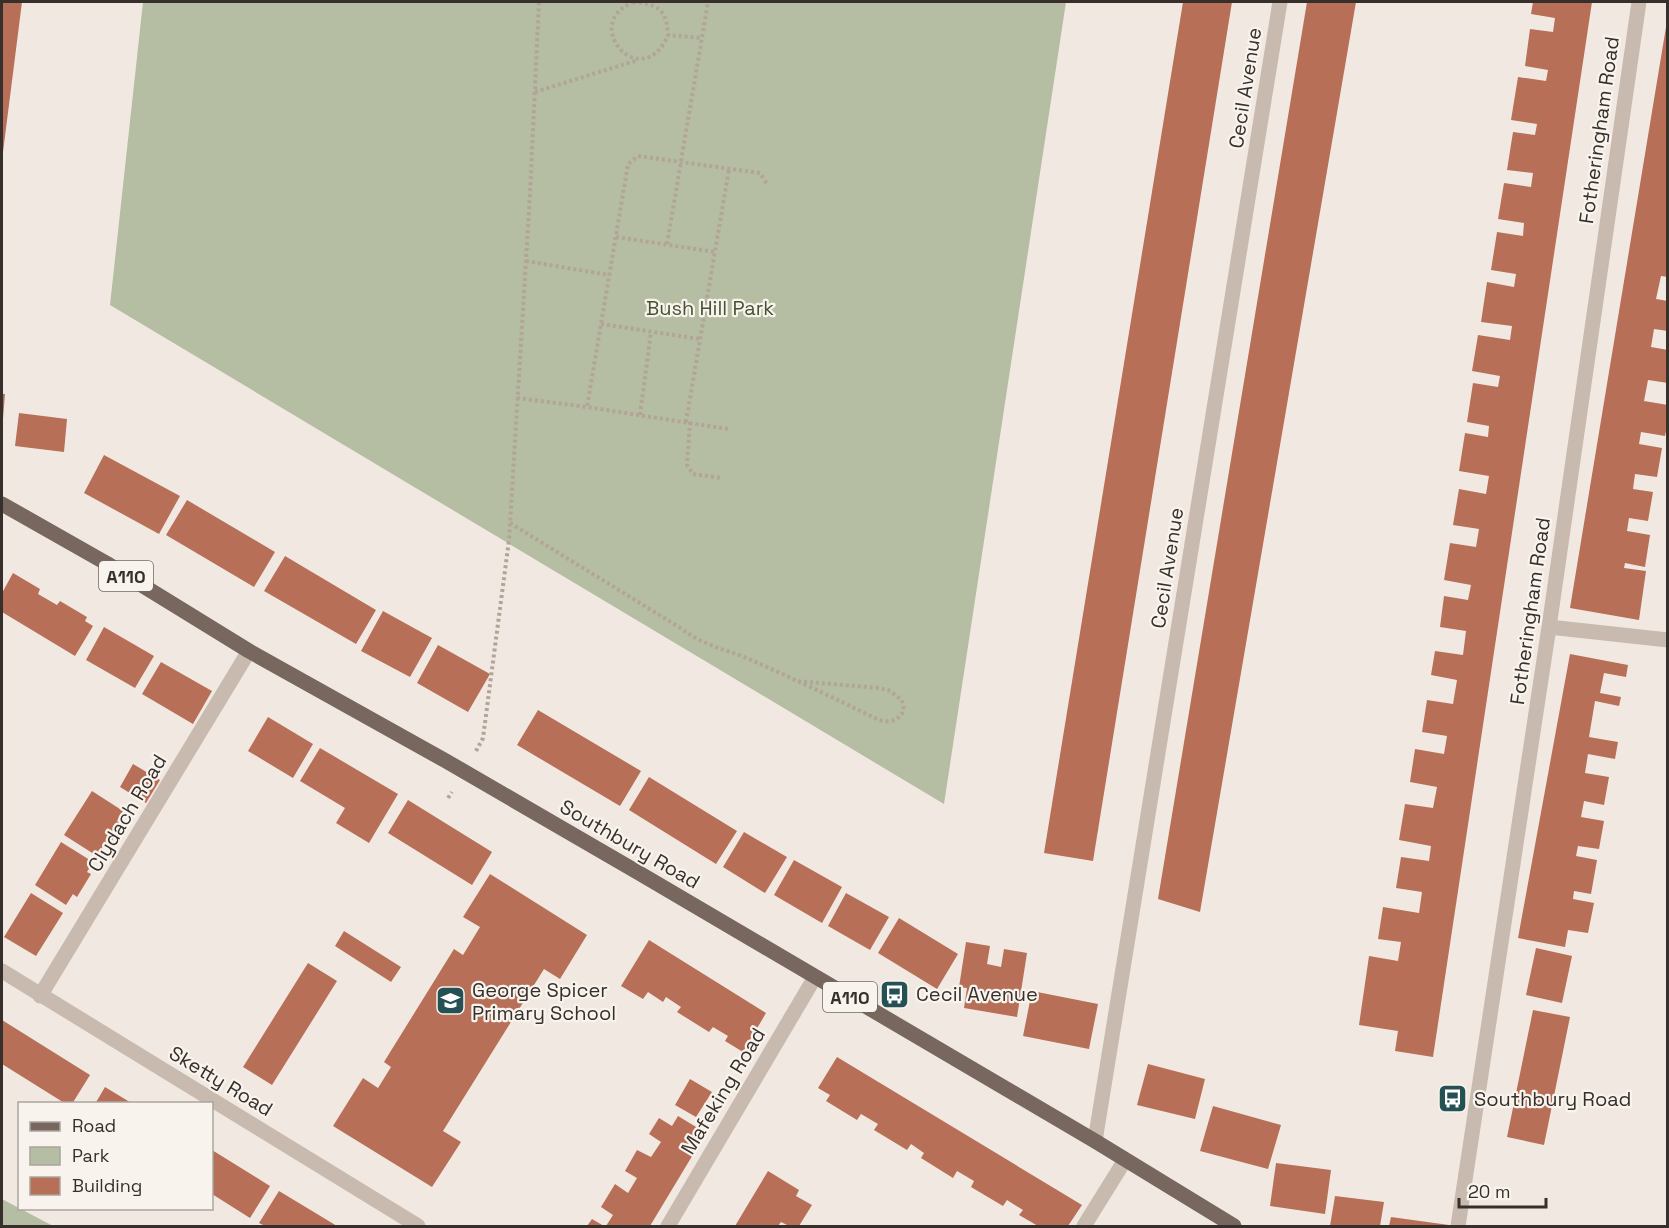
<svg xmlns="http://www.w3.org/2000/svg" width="1669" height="1228" font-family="'Space Grotesk',sans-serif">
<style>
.green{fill:#b5bea2}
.building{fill:#b86f57}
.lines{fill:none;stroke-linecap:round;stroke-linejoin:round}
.path{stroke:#b3a498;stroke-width:4;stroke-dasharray:3 3;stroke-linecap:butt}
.minor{stroke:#c8baae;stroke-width:15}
.primary{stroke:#77675e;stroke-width:15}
.labels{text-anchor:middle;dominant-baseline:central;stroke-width:4.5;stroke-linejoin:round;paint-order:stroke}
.shield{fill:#f8f3ed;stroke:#716a65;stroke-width:1.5}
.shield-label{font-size:18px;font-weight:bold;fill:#372f2b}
.street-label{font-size:20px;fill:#372f2b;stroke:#f8f3ed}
.park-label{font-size:20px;fill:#475232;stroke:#f8f3ed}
.poi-label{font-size:20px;fill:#372f2b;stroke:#f8f3ed;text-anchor:start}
</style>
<rect width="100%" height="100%" fill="#f1e9e1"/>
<path class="green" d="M143 2H1066L944 804 110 305Z
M2 1199 53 1226H2Z"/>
<path class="building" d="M2 2H22L3 152H2Z
M1183 2H1232L1093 861 1044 853Z
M1307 2H1356L1200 912 1158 899Z
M1533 2H1592L1433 1057 1395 1051 1398 1031 1359 1025 1369 956 1398 961 1401 942 1378 939 1383 907 1419 913 1422 892 1396 888 1401 857 1429 861 1431 846 1399 840 1405 804 1433 808 1437 787 1410 782 1415 749 1444 754 1447 736 1422 732 1427 700 1453 704 1457 680 1431 675 1435 651 1463 655 1466 631 1440 627 1444 596 1468 600 1471 585 1444 580 1450 543 1476 547 1479 529 1453 525 1459 489 1486 494 1489 476 1459 471 1465 433 1488 437 1489 426 1467 422 1473 383 1498 387 1500 376 1472 371 1478 335 1510 340 1512 326 1481 322 1487 282 1514 287 1516 274 1491 270 1497 232 1523 236 1524 223 1498 219 1504 183 1531 187 1533 173 1507 170 1513 132 1535 135 1537 124 1511 120 1518 77 1546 81 1548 70 1525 66 1530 29 1553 32 1555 18 1531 14Z
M1666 27 1668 277 1661 276 1656 299 1668 301V331L1654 329 1651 347 1668 350V383L1648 380 1644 401 1668 405V421L1665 436 1641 432 1639 444 1662 448 1657 477 1635 474 1633 489 1653 492 1648 521 1629 518 1627 531 1650 535 1645 567 1625 563 1624 568 1646 571 1639 620 1570 608Z
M2 394H5L3 419H2Z
M19 413 67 419 64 452 15 446Z
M104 455 180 496 159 534 84 493Z
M187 500 275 552 254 587 166 535Z
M285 556 376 610 356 644 264 591Z
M13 573 40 589 38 594 57 605 60 601 87 617 85 621 93 626 75 656 2 612V593Z
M383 611 432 638 410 677 361 651Z
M104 627 154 656 135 688 86 660Z
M438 645 490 674 468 712 417 683Z
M1570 654 1628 665 1626 677 1604 673 1600 693 1621 697 1619 706 1595 701 1589 737 1618 742 1615 759 1588 754 1585 773 1609 777 1604 805 1584 801 1581 817 1604 821 1599 849 1578 846 1576 856 1597 860 1591 894 1574 891 1573 899 1594 903 1588 933 1568 930 1565 947 1518 938Z
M161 662 212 691 193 724 142 694Z
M538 710 641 771 620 806 517 745Z
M268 717 313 744 293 778 248 751Z
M320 748 398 794 369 843 336 823 345 808 300 781Z
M133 764 160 780 146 803 120 787Z
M649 777 737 831 716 864 629 810Z
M92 791 123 811 117 821 122 824 108 847 104 844 97 856 64 835Z
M408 800 492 852 472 885 388 833Z
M744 832 787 857 765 893 723 867Z
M61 842 93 862 87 872 91 874 77 897 73 894 66 905 35 885Z
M794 860 842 887 822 923 774 895Z
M490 874 587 935 560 979 544 969 443 1131 461 1142 432 1187 333 1126 363 1078 378 1088 391 1067 384 1062 454 949 463 955 480 927 463 917Z
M31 893 63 913 36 956 4 937Z
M846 893 889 917 870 950 828 926Z
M899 918 958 954 937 989 878 953Z
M344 931 401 967 391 982 335 946Z
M649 940 766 1013 743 1052 725 1041 728 1036 713 1027 709 1032 677 1012 681 1007 666 997 663 1002 648 992 643 999 621 986Z
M966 942 990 946 987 964 1001 967 1004 949 1027 953 1017 1017 964 1008 967 988 959 987Z
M1536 948 1572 956 1562 1003 1526 995Z
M308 963 337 981 272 1085 243 1067Z
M1032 991 1098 1004 1089 1049 1023 1036Z
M1533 1010 1570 1017 1544 1145 1507 1137Z
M2 1020 90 1075 72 1104H66L2 1064Z
M837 1057 1082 1205 1068 1226H1038L1019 1215 1023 1210 1007 1200 1003 1206 971 1187 974 1181 957 1171 953 1178 921 1158 924 1153 911 1144 907 1150 874 1130 878 1124 861 1114 857 1120 826 1101 830 1095 818 1088Z
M1148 1064 1205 1079 1195 1119 1137 1105Z
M690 1079 712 1092 696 1117 675 1105Z
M105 1087 133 1104H95Z
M1213 1106 1281 1125 1268 1169 1200 1151Z
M678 1116 706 1133 650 1226H606L613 1215 601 1207 615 1184 628 1193 637 1178 625 1171 637 1150 651 1157 661 1142 649 1134 659 1118 672 1126Z
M212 1150 270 1186 250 1218 212 1194Z
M1276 1163 1331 1170 1325 1214 1270 1206Z
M768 1171 799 1190 796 1196 812 1205 799 1226H789L781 1222 778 1226H735Z
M279 1191 337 1226H265L259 1223Z
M1335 1196 1384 1202 1380 1226H1330Z
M1391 1217 1449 1225V1226H1389Z
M592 1219 604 1226H587Z"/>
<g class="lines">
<path class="path" d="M633 2C657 4 667 9 668 35L702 38
M634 2C578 23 642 96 668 35
M535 92 638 60
M616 237 715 252
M667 244 708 2
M526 261 609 275
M601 324 700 339
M517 398 587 407
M640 415 651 332
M686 422 729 169
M690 422 687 465 693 474 721 478
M728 429 587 407 628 164 638 156 760 173 767 184
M510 523 682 629C702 645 725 649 749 659 792 678 836 699 879 720 889 723 899 721 904 710L902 700 888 690 879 688 796 681
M476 751 483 738 509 540 530 194 539 2
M448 798 452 792"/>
<path class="minor" d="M1549 627 1668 640
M2 971 418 1226
M40 996 249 651
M1095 1141 1280 2
M668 1226 815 977
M1084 1226 1125 1160
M1458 1226 1549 627 1639 2"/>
<path class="primary" d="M2 504 106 563 249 651 446 761 639 873 1095 1141 1234 1226"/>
</g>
<defs>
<symbol id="bus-square" viewBox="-11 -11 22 22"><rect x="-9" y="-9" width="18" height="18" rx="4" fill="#255154" stroke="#f8f3ed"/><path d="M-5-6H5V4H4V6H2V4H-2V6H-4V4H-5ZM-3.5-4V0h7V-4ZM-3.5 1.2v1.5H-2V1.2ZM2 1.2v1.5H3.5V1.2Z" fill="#fff"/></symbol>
<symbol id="school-square" viewBox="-11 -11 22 22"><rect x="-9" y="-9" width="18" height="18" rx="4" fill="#255154" stroke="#f8f3ed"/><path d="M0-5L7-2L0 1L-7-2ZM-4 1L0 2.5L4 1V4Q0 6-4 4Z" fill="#fff"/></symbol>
</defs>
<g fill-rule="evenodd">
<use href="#bus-square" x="878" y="978" width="33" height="33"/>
<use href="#school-square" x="434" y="984" width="33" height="33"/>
<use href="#bus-square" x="1436" y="1082" width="33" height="33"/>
</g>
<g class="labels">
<g class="shield">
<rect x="99" y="561" width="54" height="30" rx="4.5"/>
<rect x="823" y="982" width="54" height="30" rx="4.5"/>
</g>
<g class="shield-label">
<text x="126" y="576">A110</text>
<text x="850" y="997">A110</text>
</g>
<g class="street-label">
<text transform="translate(1245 88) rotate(-81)">Cecil Avenue</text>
<text transform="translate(1599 130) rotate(-82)">Fotheringham Road</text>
<text transform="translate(1167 568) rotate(-81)">Cecil Avenue</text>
<text transform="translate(1530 611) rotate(-82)">Fotheringham Road</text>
<text transform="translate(127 813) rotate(-59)">Clydach Road</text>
<text transform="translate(630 844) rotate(30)">Southbury Road</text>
<text transform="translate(221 1081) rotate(31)">Sketty Road</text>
<text transform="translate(723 1091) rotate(-59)">Mafeking Road</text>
</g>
<g class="park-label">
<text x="710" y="308">Bush Hill Park</text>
</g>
<g class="poi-label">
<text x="472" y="990">George Spicer<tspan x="472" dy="23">Primary School</tspan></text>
<text x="916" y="994">Cecil Avenue</text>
<text x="1474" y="1099">Southbury Road</text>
</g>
</g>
<rect width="1669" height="1228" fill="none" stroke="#372f2b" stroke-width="6"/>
<rect x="18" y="1102" width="195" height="108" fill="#f8f3ed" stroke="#aba59f" stroke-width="1.5"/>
<rect x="30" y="1122" width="30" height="9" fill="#77675e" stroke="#aba59f" stroke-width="1.5"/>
<text x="72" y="1132" font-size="18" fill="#372f2b">Road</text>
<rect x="30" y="1147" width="30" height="18" fill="#b5bea2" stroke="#aba59f" stroke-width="1.5"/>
<text x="72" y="1162" font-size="18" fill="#372f2b">Park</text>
<rect x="30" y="1177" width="30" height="18" fill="#b86f57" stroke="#aba59f" stroke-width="1.5"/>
<text x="72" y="1192" font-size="18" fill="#372f2b">Building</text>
<path d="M1459 1198v9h87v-9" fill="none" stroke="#372f2b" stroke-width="3"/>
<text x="1468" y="1198" font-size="18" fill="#372f2b" stroke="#f8f3ed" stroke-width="4.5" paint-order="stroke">20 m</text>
</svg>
